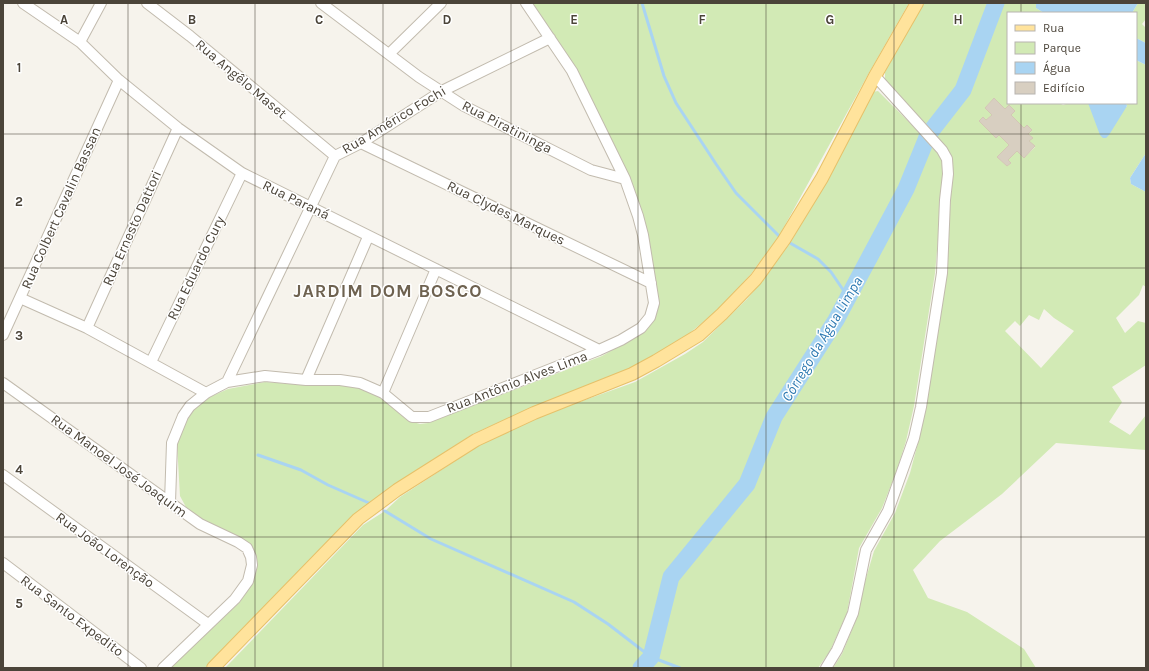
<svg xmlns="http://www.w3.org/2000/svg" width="1149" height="671" font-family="Karla,sans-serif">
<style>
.green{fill:#d2eab5;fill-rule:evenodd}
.water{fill:#a9d4f2}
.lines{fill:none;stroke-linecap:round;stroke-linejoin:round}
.stream{stroke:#a9d4f2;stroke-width:3}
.river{stroke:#a9d4f2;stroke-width:17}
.building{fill:#d8cfc1;stroke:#d3c7b4}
.minor-casing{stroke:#c2bbae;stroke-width:12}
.major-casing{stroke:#e6c16a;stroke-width:14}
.minor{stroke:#fff;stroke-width:10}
.major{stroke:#ffe39c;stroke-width:12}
.grid{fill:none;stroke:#4b4439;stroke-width:1;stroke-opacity:0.55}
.labels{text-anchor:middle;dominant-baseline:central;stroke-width:3;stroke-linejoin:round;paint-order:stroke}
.street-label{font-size:14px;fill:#4b4439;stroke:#fff}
.water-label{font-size:15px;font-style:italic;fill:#2e7ab2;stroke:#fff}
.district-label{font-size:18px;font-weight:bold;letter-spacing:1px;fill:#6e6250;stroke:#fff}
.grid-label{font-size:13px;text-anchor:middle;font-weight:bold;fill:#4b4439;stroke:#fff;stroke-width:3;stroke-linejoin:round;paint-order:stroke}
</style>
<rect width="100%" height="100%" fill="#f6f3ec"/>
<path class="green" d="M531 3H909L870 71 779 236 751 274 719 309 680 341 632 369 504 420 473 434 394 485 355 515 205 668H170L240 602 251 583 254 554 187 509 180 496 177 444 187 420 193 410 210 397 228 389 265 382 306 385 340 384 358 387 382 397 410 421 420 424 428 423 602 356 625 343 654 320 629 181Z
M924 3H1036V8L1044 13H1008V103H1059L1063 105 1069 103H1088V104L1127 107 1126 103H1136V60L1146 65V153L1130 178 1131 184 1146 192V287L1143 285 1139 295 1116 318 1125 333 1138 321 1146 323V365L1112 387 1122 402 1109 422 1130 435 1146 415V450L1056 443 1002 494 940 541 913 570 928 598 967 612 1024 649 1036 668H833L842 654 858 615 864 585 874 551 895 513 910 473 919 439 946 274 953 163 950 154 885 83V72ZM994 98 1005 109 1009 105 1015 111 1011 115 1024 128 1027 125 1032 130 1029 134 1032 138 1029 141 1035 147 1024 158 1017 151 1008 160 1011 163 1007 166 997 157 1009 145 986 120 992 115 985 108ZM1044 309 1054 318 1074 331 1041 368 1005 331 1015 321 1020 326 1029 315 1039 320Z
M1138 3H1146V19L1142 24 1146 28V43L1136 38V13H1132Z
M878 91 932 145 943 159 944 173 935 273 914 406 906 441 897 470 882 508 859 548 847 613 830 651 818 668H225L363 525 385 511 400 497 481 444 535 418 635 382 685 354 703 342 747 299 764 279 790 243 829 178 872 92Z"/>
<path class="water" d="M1036 3H1138L1132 13H1044L1036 8Z
M1136 38 1146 43V65L1136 60Z
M1088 103H1126L1127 106 1109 135 1106 138H1103L1100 135Z
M1146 153V192L1131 184 1130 178Z"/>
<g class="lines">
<path class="stream" d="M642 3 664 76 676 103 716 164 736 193 779 236
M790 243 818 259 831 272 848 297
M258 455 301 470 328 485 369 503
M385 511 431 539 574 602 608 624 651 657 680 668"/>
<path class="river" d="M641 668 651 657 671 577 747 484 774 417 836 320 906 189 928 135 963 90 996 3"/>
</g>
<path class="building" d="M994 98 1005 109 1009 105 1015 111 1011 115 1024 128 1027 125 1032 130 1028 134 1033 138 1029 141 1035 146 1024 158 1017 151 1008 160 1011 163 1007 166 997 157 1009 145 999 135 996 138 979 121 983 117 986 120 992 115 985 108Z"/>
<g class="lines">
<defs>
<path id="minor" d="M23 3 80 42 119 80 178 128 242 173 599 350
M147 3 190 36 335 156
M321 3 419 77 464 106 591 170 625 179
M80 42 101 3
M389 54 441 3
M361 143 651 283
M20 298 87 328 206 393
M87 328 178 128
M3 335 119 80
M151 362 242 173
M306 380 368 237
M227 382 335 156 361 143 442 91 550 38
M3 383 200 524 238 542 247 548 251 557 252 565 248 581 235 599 163 668
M383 393 436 269
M3 475 208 624
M170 502 172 443 183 416 190 406 206 393 227 382 265 376 306 380H340L360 383 383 393 412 417H429L599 350 621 340 641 328 650 317 654 303 643 235 638 216 625 179 572 71 526 3
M3 563 141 668
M826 668 837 650 853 613 866 550 888 511 914 438 921 407 942 273 945 200 948 174 947 159 942 150 875 76"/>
<path id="major" d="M213 668 358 519 397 490 476 440 534 413 632 374 656 361 699 335 722 314 756 279 784 240 822 178 875 76 917 3"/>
</defs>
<use href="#minor" class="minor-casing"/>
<use href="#major" class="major-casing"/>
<use href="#minor" class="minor"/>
<use href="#major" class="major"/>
</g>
<path class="grid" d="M128 3V668M255 3V668M383 3V668M511 3V668M638 3V668M766 3V668M894 3V668M1021 3V13M1021 103V668M3 134H1146M3 268H1146M3 403H1146M3 537H1146"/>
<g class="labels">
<g class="street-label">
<text transform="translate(241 79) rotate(40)">Rua Angêlo Maset</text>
<text transform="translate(394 120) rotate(-31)">Rua Américo Fochi</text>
<text transform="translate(507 127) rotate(27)">Rua Piratininga</text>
<text transform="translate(296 200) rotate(26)">Rua Paraná</text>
<text transform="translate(61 208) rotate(-66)">Rua Colbert Cavalin Bassan</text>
<text transform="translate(506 213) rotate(26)">Rua Clydes Marques</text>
<text transform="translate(132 228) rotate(-66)">Rua Ernesto Dattori</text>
<text transform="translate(196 268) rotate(-64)">Rua Eduardo Cury</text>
<text transform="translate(517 382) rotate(-21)">Rua Antônio Alves Lima</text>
<text transform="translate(119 466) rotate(36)">Rua Manoel José Joaquim</text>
<text transform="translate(105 550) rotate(36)">Rua João Lorenção</text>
<text transform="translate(72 616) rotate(37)">Rua Santo Expedito</text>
</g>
<g class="water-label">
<text transform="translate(822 339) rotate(-59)">Córrego da Água Limpa</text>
</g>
<g class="district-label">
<text x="388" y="291">JARDIM DOM BOSCO</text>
</g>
</g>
<g class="grid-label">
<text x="64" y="24">A</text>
<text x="192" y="24">B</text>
<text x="319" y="24">C</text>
<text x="447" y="24">D</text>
<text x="574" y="24">E</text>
<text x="702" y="24">F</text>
<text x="830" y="24">G</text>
<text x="958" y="24">H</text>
<text x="19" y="72">1</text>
<text x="19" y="206">2</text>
<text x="19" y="340">3</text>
<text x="19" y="474">4</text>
<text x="19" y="608">5</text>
</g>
<rect width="1149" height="671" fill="none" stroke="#4b4439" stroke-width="8"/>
<rect x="1007" y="12" width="130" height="92" fill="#ffffff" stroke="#b7b4b0"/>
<rect x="1015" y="25" width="20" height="6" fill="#ffe39c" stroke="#b7b4b0"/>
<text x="1043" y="32" font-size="12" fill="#4b4439">Rua</text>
<rect x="1015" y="42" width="20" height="12" fill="#d2eab5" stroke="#b7b4b0"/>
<text x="1043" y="52" font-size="12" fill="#4b4439">Parque</text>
<rect x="1015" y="62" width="20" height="12" fill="#a9d4f2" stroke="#b7b4b0"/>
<text x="1043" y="72" font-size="12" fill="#4b4439">Água</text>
<rect x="1015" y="82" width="20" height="12" fill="#d8cfc1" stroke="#b7b4b0"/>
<text x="1043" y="92" font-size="12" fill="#4b4439">Edifício</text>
</svg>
